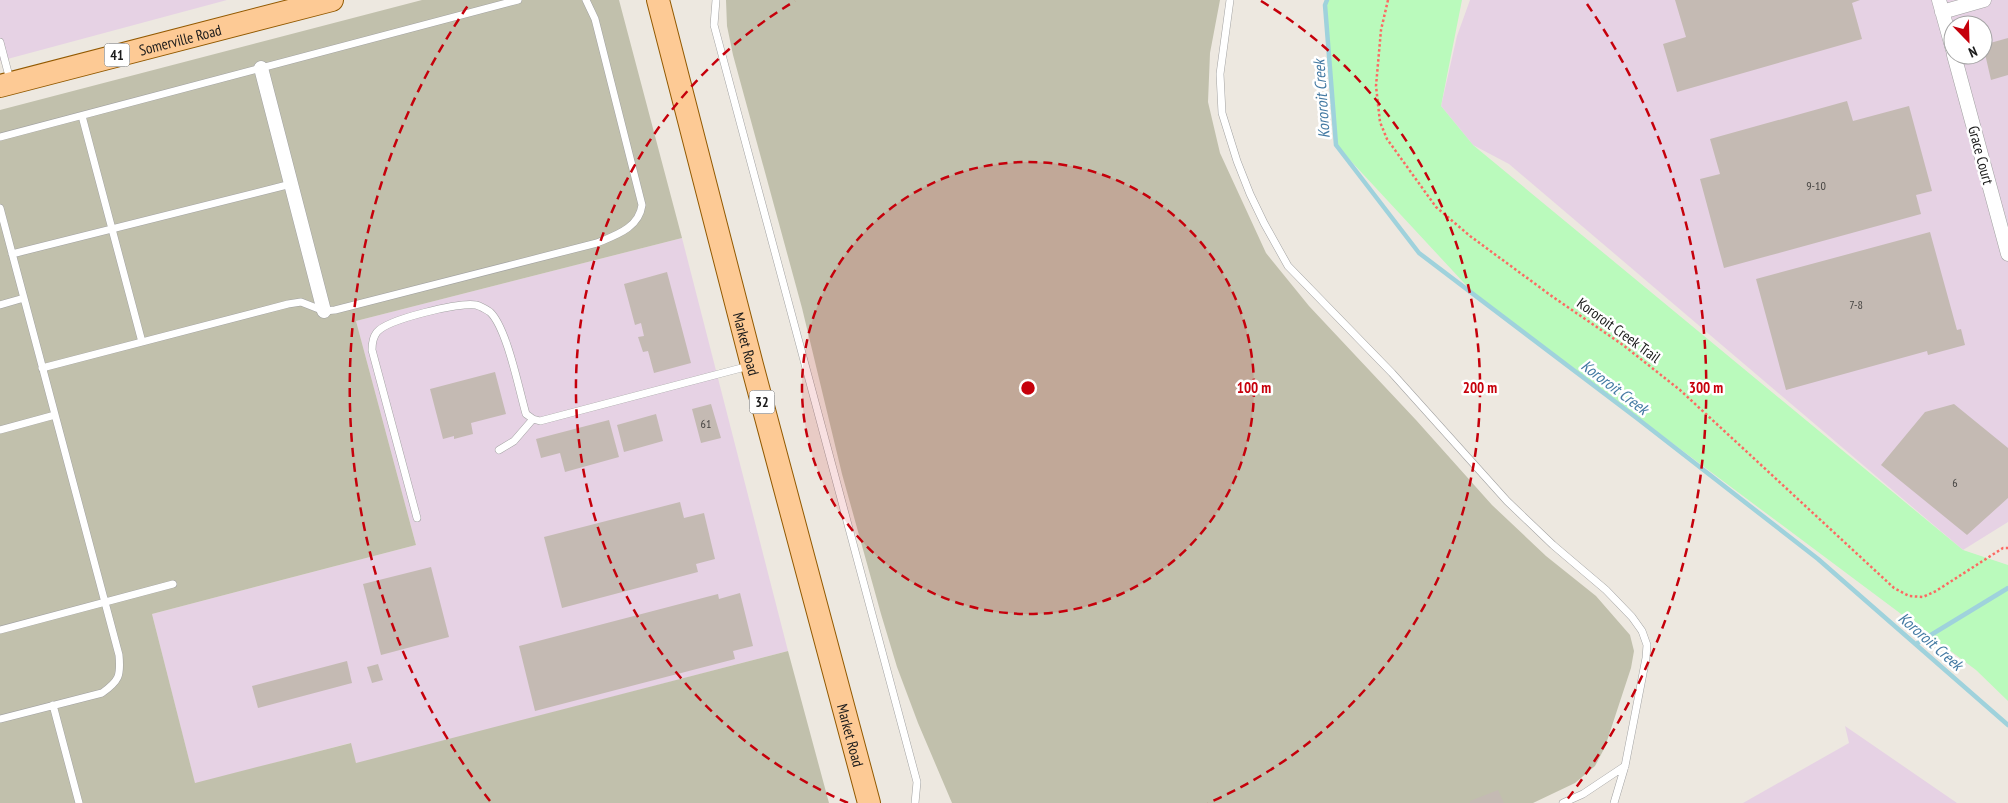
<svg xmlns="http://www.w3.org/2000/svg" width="2008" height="803" font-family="'PT Sans Narrow',sans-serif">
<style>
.industrial{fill:#e6d2e4;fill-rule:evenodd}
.construction{fill:#c1c0ac}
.park{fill:#bafabc}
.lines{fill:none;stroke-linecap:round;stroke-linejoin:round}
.stream{stroke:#9fd2dc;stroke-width:4.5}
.building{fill:#c4bab3}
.service-casing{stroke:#a2a2a2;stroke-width:8}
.minor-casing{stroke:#a2a2a2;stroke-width:15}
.primary-casing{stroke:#925900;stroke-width:24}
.path{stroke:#fc6962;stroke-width:2.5;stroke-dasharray:2.5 2.5;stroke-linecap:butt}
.service{stroke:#fff;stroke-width:7}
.minor{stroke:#fff;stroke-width:14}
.primary{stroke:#fdca95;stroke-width:22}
.ring{fill:none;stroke:#c6000b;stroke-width:2.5;stroke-dasharray:9 6}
.labels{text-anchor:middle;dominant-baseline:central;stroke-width:5;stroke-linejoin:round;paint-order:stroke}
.number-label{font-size:12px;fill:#454341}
.shield{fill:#fff;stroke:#5f5f5f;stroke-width:1}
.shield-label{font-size:14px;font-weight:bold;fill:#1b1b1b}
.street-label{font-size:15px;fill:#1b1b1b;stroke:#fff}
.water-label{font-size:16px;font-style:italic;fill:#447aa3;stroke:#fff}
.centre{fill:#c6000b;stroke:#fff;stroke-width:2.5}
.ring-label{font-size:15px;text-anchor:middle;font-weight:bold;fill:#c6000b;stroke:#fff;stroke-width:5;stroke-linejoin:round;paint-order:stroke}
</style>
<rect width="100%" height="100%" fill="#ede8e0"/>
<path class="industrial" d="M0 0H227L0 61Z
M1470 0H2008V522L1963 550 1509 164 1473 145 1441 106 1457 36ZM1953 25H1983V55H1953Z
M682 238 788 651 356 764 350 743 195 784 152 614 416 545 356 321Z
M1845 726 1957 803H1743L1849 743Z"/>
<path class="construction" d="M422 0H619L682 238 356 321 416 545 152 614 195 783 351 743 356 763 788 651 829 803H0V110Z
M726 0H1220L1210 53 1208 102 1220 153 1266 253 1309 306 1416 420 1492 505 1546 556 1596 596 1630 635 1634 651 1631 668 1605 747 1595 766 1575 783 1533 803H952L918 723 897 667 881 614 842 474 802 308 733 55 727 26Z"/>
<path class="park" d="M1326 0H1462L1441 106 1473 145 1963 550 2008 565V701L1976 670 1478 298 1336 145Z"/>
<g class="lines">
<path class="stream" d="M1327 0 1325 5 1336 145 1419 253 1638 419 1818 559 2008 725
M1916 644 2008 588"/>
</g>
<path class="building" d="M1675 0H1860L1852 3 1862 39 1677 92 1663 44 1686 37Z
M2008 38V75L1991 80 1983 45Z
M1847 101 1853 121 1909 106 1932 191 1916 195 1921 214 1724 268 1700 179 1720 174 1710 139Z
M1930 232 1957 330 1961 329 1965 345 1928 355 1927 351 1786 390 1756 279Z
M667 272 691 363 654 373 648 351 643 352 638 337 644 336 641 323 635 325 624 284Z
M495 372 506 414 471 423 473 434 454 439V436L443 439 430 389Z
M711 404 721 438 701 443 692 409Z
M1954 404 2008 448V498L1967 535 1881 465 1925 412Z
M656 414 663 441 624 452 617 425Z
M609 420 619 457 565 472 560 453 541 458 536 439Z
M680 502 684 518 704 513 715 559 696 564 698 572 562 608 544 537Z
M431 567 449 637 381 655 363 584Z
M740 593 753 646 733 651 735 659 535 711 519 646 718 594 719 599Z
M347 661 352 683 258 708 252 686Z
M378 664 383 680 372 683 367 667Z
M1498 790 1504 803H1470V801Z"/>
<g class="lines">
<defs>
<path id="service" d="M716 0 714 25 917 782 915 803
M1230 0 1220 74 1222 113 1237 161 1250 194 1264 223 1288 266 1392 373 1507 501 1553 545 1606 590 1632 617 1642 631 1647 645 1646 658 1625 766 1614 803
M0 42 10 80
M82 116 142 342
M0 137 518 0
M0 208 119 655C121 676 119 681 102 693L0 719
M12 254 291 184
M0 305 24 298
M42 368 288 304 301 302 324 311 335 310 597 243C616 235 639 228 642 205L595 19 586 0
M0 430 55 415
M499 450 514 441 533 419
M417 518 372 350C372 343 373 337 377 332 388 319 460 302 476 305 480 306 487 310 490 312 507 328 519 390 526 414L533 419 540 421 749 366
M0 630 173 584
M53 705 79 803
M1563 803 1583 794 1625 766"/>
<path id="minor" d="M1939 0 1953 50
M1942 12 1984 0
M1954 55 2008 254
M261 68 324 311"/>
<g id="primary">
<path id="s1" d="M658 0 752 365 869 803"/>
<path id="s2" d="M0 86 332 0"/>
</g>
</defs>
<use href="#service" class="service-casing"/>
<use href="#minor" class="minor-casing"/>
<use href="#primary" class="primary-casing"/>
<path class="path" d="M1388 0 1381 30 1376 86 1380 122 1387 139 1436 207 1470 236 1553 297 1623 345 1680 390 1894 588 1909 596 1923 597 1936 591 2003 548H2008"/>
<use href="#service" class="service"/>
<use href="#minor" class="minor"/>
<use href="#primary" class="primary"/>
</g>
<circle cx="1028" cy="388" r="226" fill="#c6000b" fill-opacity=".12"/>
<g class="ring">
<circle cx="1028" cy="388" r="226"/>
<path d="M848 803A452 452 0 0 1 795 1M1261 1A452 452 0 0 1 1208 803"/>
<path d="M490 801A678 678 0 0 1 469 4M1587 4A678 678 0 0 1 1566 801"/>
</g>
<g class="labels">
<g class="number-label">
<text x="1816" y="185">9-10</text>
<text x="1856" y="304">7-8</text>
<text x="706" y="423">61</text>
<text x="1955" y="482">6</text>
</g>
<g class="shield">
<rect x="104.5" y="43.5" width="25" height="23" rx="4"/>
<rect x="749.5" y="390.5" width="25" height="23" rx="4"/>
</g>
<g class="shield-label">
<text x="117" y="55">41</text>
<text x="762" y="402">32</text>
</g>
<g class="street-label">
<text stroke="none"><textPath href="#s2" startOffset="186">Somerville Road</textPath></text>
<text transform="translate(1981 155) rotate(75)">Grace Court</text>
<text transform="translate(1619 330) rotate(36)">Kororoit Creek Trail</text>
<text stroke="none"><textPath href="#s1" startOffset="355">Market Road</textPath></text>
<text stroke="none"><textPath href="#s1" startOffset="760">Market Road</textPath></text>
</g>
<g class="water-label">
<text transform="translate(1321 99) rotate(-94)">Kororoit Creek</text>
<text transform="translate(1615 387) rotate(37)">Kororoit Creek</text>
<text transform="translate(1931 641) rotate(41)">Kororoit Creek</text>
</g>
</g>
<circle cx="1028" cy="388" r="8" class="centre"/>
<g class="ring-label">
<text x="1254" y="393">100 m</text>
<text x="1480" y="393">200 m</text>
<text x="1706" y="393">300 m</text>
</g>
<g transform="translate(1968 40) rotate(157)"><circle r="24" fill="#ffffff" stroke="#a4a4a4"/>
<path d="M0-4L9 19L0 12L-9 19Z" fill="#c6000b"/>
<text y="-8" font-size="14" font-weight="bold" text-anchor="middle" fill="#1b1b1b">N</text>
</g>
</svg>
